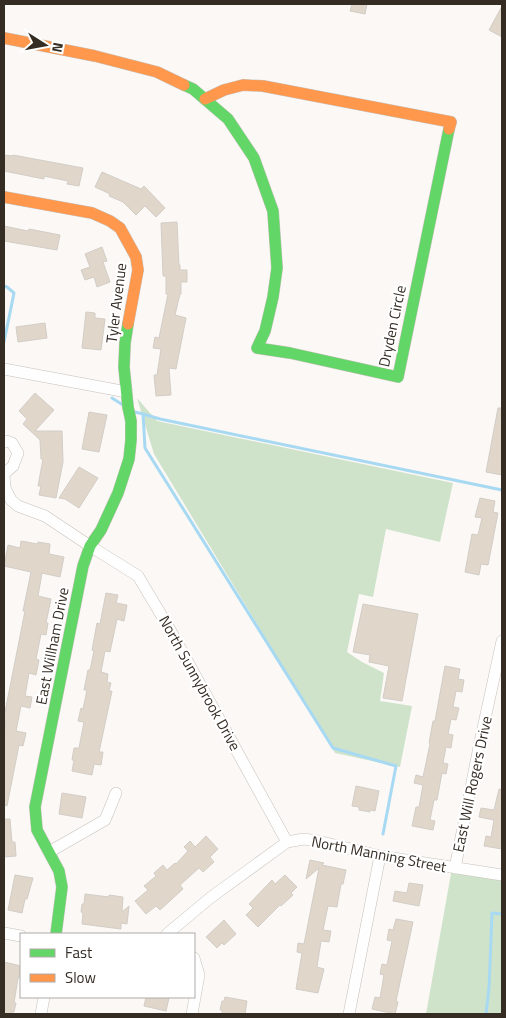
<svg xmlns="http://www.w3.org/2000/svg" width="506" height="1018" font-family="'Titillium Web',sans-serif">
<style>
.green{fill:#cfe3cb}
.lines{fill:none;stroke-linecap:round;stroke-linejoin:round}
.stream{stroke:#a7d9f2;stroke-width:3}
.building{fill:#e1d6ca;stroke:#d2cdc7}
.street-casing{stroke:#c7c1bb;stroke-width:12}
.fast-casing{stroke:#c7c1bb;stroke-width:12}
.slow-casing{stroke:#c7c1bb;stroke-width:12}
.street{stroke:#fefefe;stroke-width:11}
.fast{stroke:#63d668;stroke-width:11}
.slow{stroke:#ff974d;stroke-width:11}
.labels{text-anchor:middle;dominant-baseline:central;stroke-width:4.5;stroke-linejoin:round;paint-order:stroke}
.street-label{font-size:15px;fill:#352d24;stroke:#fff}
</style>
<rect width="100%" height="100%" fill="#fbf8f5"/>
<path class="green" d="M137 398 157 421 453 483 440 542 386 529 373 597 359 594 347 652 362 662 384 673 380 701 412 706 400 767 335 753 154 454Z
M452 868 502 877V1014H426Z"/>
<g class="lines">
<path class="stream" d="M4 286 7 287 14 293 4 342
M112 398 123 405
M135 412 143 414 145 448 333 748 396 766 383 834
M143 414 160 419 502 490
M486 1014 489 988 492 913 502 914"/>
</g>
<path class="building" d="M352 4H367L365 14 350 11Z
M502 6V37L489 30Z
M4 155 13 156V155L83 168 79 186 67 184 68 181 44 176V179L4 171Z
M102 172 141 189 144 186 165 208 156 217 145 206 136 215 123 202 109 196 110 194 95 187Z
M177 222 179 265H180V270H187V282H181V294H180L175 315 186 318 176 369 169 368 171 395 156 396 154 375H157L161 349 153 348 155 337 159 338 168 294H166V276H163L161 223Z
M4 226 28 231 29 229 60 235 57 250 4 241Z
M102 247 107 261 103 262 110 282 97 287 94 277 85 280 81 270 90 267 85 254Z
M86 312 95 313V318L105 319 101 350 82 348Z
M45 323 47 338 18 342 16 327Z
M35 393 54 410 35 431H62L63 462 56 498 39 495 41 486H38L43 459H41L40 440 23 424 27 419 19 411Z
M498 408H502V475L486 472Z
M89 412 107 415 99 452 82 449Z
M79 467 98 478 79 508 65 499 59 498Z
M480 498 495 501 493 512 498 513 488 565 481 564 479 575 465 572 472 534 478 535 482 518 475 517Z
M21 541 37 544 38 542 50 544 49 554 64 557 60 577 42 573 38 596 51 599 46 623H48L46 635 41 634 36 659 39 660 36 675 29 673 25 696 32 697 30 708 21 706 16 731 26 733 23 746 19 745 7 806 4 805V735L6 721H4V717L25 611H23L31 572 4 566 8 545 20 548Z
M106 593 118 595 116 603 127 605 124 621 117 619 110 652 105 651 101 672 108 674 107 682 111 683 109 691H112L99 752H103L101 765 94 764 92 775 72 771 74 760H72L74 748H79L84 722 78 721 81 708 83 709 87 690H84L88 670H90L94 651 92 650 97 623 100 624Z
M363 604 418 614 402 701 383 698 389 666 369 662 370 655 353 652Z
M445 666 460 669 458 679 464 680 462 692 456 691 453 707 459 708 456 720 451 719 448 734 453 735 451 748 446 747 443 763 448 764 446 774 442 773 437 800H434L430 820 435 821 433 830 412 826 416 807H419L423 785 414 783 416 775 423 777 430 744 429 743 433 721H435Z
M356 786 379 791 375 811 370 810V812L359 810V807L352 806Z
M499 789 502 790V849L484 846 486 836 491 837 494 820 479 817 481 808 494 810Z
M62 793 86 797 82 818 59 814Z
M4 819H10L12 842H15L16 856 4 857Z
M206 836 218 849 210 857 214 862 203 872 199 868 180 885 183 889 160 910 156 906 146 914 135 901 148 890 144 886 156 876 154 873 163 865 167 870 175 863 176 864 188 851 184 847 190 841 195 847Z
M310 860 324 863 322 865 346 870 343 884H341L337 907 328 906 323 930 331 931 329 942 321 941 317 967 324 969 318 993 296 989 302 953 297 952 298 943 304 944 319 868 306 879Z
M15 875 33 878 27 899H25L22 913 8 910Z
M285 875 297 887 291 893 293 895 281 906 280 905 258 927 246 915 253 908 249 904 272 880 275 884Z
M409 883 423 885 419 906 393 901 395 891 407 893Z
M85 894 109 897V895L123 897 122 912 129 906 127 924 121 923V929L82 924 83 913 81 912 82 904H84Z
M396 919 413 922 396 1001 398 1002 395 1014 372 1009 375 997 380 998 384 975 380 974 382 964 387 965 392 941 387 940 389 929 393 930Z
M224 920 236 934 224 945 222 943 217 948 206 937Z
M4 962 21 966 19 978H18L14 1003H16L14 1012H12L11 1014H4Z
M146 997H166V998H169L166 1011 144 1006Z
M225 997 247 1001 245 1014H222V1010H220L222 1001H224Z"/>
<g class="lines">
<defs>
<path id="street" d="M4 369 127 392
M4 442 6 441 12 443 18 453 13 466 4 474
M4 475 5 488 11 500 18 506 45 516 90 546 138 576 169 628 287 842
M49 852 105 820 116 793
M455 868 480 742 502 641
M4 933 21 936
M167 934 210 898 287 842 304 839 318 841 380 856 502 875
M41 1014 44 997
M192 1014 199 975 194 958
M349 1014 380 856"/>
<path id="fast" d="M184 85 193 89 228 119 254 158 273 211 277 268 273 297 265 331 257 348 290 353 398 377 449 129
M56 934 62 887 59 871 37 830 35 807 83 566 90 546 101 530 118 493 129 459 131 440V421L128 407 124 367 125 343 128 324"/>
<path id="slow" d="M4 38 95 56 157 72 184 85
M205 99 224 90 243 85 263 86 451 122 449 129
M4 197 92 213 110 221 120 228 136 257 138 270 128 324"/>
</defs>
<use href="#street" class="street-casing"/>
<use href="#fast" class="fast-casing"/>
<use href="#slow" class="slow-casing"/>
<use href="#street" class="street"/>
<use href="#fast" class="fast"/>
<use href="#slow" class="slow"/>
</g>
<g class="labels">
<g class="street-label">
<text transform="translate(116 303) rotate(-83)">Tyler Avenue</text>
<text transform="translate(392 326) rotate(-78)">Dryden Circle</text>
<text transform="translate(52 646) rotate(-79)">East Willham Drive</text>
<text transform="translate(200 683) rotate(61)">North Sunnybrook Drive</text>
<text transform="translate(472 784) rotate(-78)">East Will Rogers Drive</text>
<text transform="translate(379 854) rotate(11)">North Manning Street</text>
</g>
</g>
<rect width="506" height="1018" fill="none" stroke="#352d24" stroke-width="10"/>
<rect x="20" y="933" width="175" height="65" fill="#ffffff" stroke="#aeaba7"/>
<rect x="30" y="949" width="25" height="8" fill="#63d668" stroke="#aeaba7"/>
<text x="65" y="958" font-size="15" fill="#352d24">Fast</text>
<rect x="30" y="974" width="25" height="8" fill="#ff974d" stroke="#aeaba7"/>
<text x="65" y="983" font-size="15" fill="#352d24">Slow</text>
<g transform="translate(45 45) rotate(101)" stroke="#ffffff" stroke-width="4" paint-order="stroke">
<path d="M0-4L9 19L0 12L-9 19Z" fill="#352d24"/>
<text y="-8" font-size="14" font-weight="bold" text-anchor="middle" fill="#352d24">N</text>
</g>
</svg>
